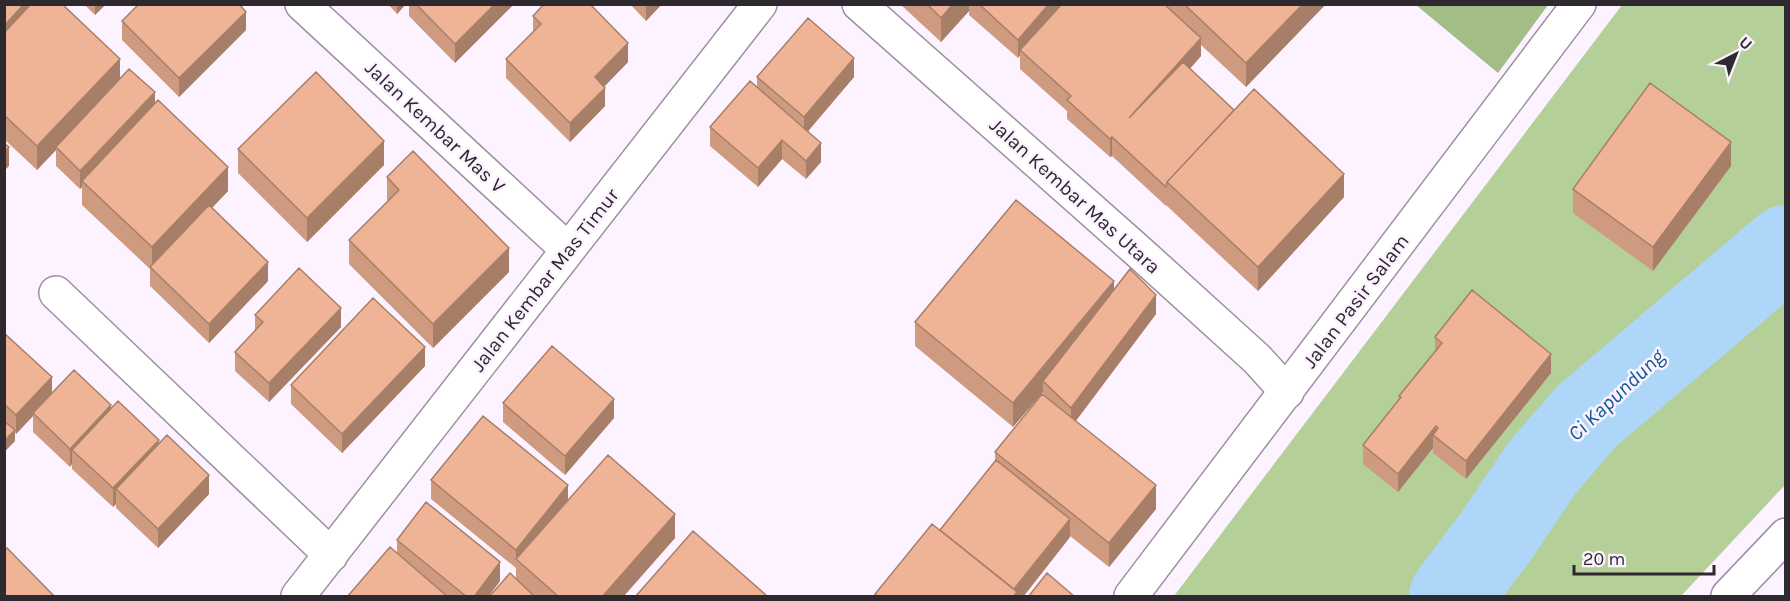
<svg xmlns="http://www.w3.org/2000/svg" width="1790" height="601" font-family="Karla,sans-serif">
<style>
.green{fill:#b4cf98}
.forest{fill:#a3bd86}
.lines{fill:none;stroke-linecap:round;stroke-linejoin:round}
.river{stroke:#aed6f9;stroke-width:84}
.minor-casing{stroke:#9d919f;stroke-width:36}
.tertiary-casing{stroke:#9d919f;stroke-width:36}
.minor{stroke:#fff;stroke-width:33}
.tertiary{stroke:#fff;stroke-width:33}
.wall{fill:#ce9b80}
.shaded-wall{fill:#a77e68}
.building{fill:#efb495;stroke:#a77e68;stroke-width:1.5}
.labels{text-anchor:middle;dominant-baseline:central;stroke-width:5;stroke-linejoin:round;paint-order:stroke}
.street-label{font-size:20px;fill:#2e292f;stroke:#fdf2ff}
.water-label{font-size:21px;font-style:italic;fill:#0d5b90;stroke:#fdf2ff}
</style>
<rect width="100%" height="100%" fill="#fdf2ff"/>
<path class="green" d="M1622 5H1785V485L1681 596H1174Z"/>
<path class="forest" d="M1416 5H1548L1498 73Z"/>
<g class="lines">
<path class="river" d="M1451 596 1497 535 1542 468 1587 416 1786 247"/>
<defs>
<path id="minor" d="M302 4 568 250
M859 4 1139 252 1257 359 1287 392
M56 293 331 555
M298 596 760 4
M1728 596 1786 535"/>
<path id="tertiary" d="M1131 596 1579 4"/>
</defs>
<use href="#minor" class="minor-casing"/>
<use href="#tertiary" class="tertiary-casing"/>
<use href="#minor" class="minor"/>
<use href="#tertiary" class="tertiary"/>
</g>
<path class="wall" d="M4 4 120 79 155 103 228 191 212 208 268 281 209 343 150 286V269L82 205V187L80 189 56 166V150L37 170 4 139Z
M84 4H106L95 15Z
M388 4H406L397 14Z
M409 4H514L455 63 409 16Z
M630 4H662L646 21Z
M900 4H1326L1246 87 1201 45V56L1190 69 1234 110 1344 197 1258 291 1167 206V205L1166 206 1112 156 1110 157 1067 119V111L1020 69V55L1018 58 969 15V11L941 42Z
M533 16 628 62 604 87 605 106 570 142 506 78V59L533 32Z
M122 21 246 30 179 97 122 40Z
M757 77H854L808 131 821 162 806 179 782 159 758 187 710 146V127L757 87Z
M238 149 384 165 307 242 238 173Z
M1731 166 1653 271 1573 213V189Z
M387 177 509 272 433 348 349 264V240L388 202 387 200Z
M1114 290 1156 314 1076 421 1156 509 1109 567 1070 536V537L1023 597H875V594L940 530 995 462V452L1043 394V392L1013 427 915 346V322Z
M255 315 341 327 269 402 235 371V352L255 331Z
M4 333 52 393 111 409 159 443 209 494 158 548 116 508V504L113 507 72 469V464L70 467 33 432V416L16 434 15 432V441L4 452Z
M1435 337 1551 373 1466 479 1433 453V448L1398 492 1363 464V445L1399 400V396L1435 352Z
M425 366 342 453 291 404V385Z
M503 403 614 418 565 475 503 422Z
M431 480 568 501 675 538 623 597H489L516 579V568L431 499Z
M397 540 500 581 488 597H347L397 553Z"/>
<path class="shaded-wall" d="M24 4H42L4 45V26Z
M95 4H106L95 15Z
M397 4H406L397 14Z
M495 4H514L455 63V44Z
M646 4H662L646 21Z
M953 4H969V11L941 42V18Z
M1049 4H1066L1020 50V55L1018 58V40Z
M1303 4H1326L1246 87V63Z
M246 12V30L179 97V78Z
M1201 38V56L1129 136V118Z
M628 43V62L595 96V77Z
M854 58V77L804 136V117Z
M120 59V83L56 147V150L37 170V146Z
M605 88V106L570 142V123Z
M155 92V111L82 181V187L80 189V171Z
M1112 137V156L1110 157V139Z
M782 140V159L758 187V168Z
M384 141V165L307 242V218Z
M1731 142V166L1653 271V247Z
M821 143V162L806 179V161Z
M9 147V166L4 171V152Z
M228 167V191L153 270 152 269V247Z
M1344 174V197L1258 291V267Z
M509 248V272L433 348V324Z
M268 262V281L209 343V324Z
M1114 281V305L1043 381V392L1013 427V403Z
M1156 295V314L1071 427V408Z
M341 308V327L269 402V383Z
M425 347V366L342 453V434Z
M1551 354V373L1466 479V461Z
M52 377V396L33 413V416L16 434V415Z
M614 399V418L565 475V456Z
M111 405V424L72 450V464L70 467V449Z
M1436 426V437L1433 435V448L1398 492V474Z
M15 430V441L4 452V441Z
M159 440V459L116 489V504L113 507V488Z
M209 475V494L158 548V529Z
M568 485V504L516 559V568V550Z
M1156 485V509L1109 567V543Z
M675 514V538L623 597H602Z
M1070 519V537L1023 597H1013V591Z
M500 562V581L488 597H474Z"/>
<path class="building" d="M4 4H24L4 26Z
M31 4H62L120 59 37 146 4 115V33Z
M139 4H239L246 12 179 78 122 21Z
M416 4H495L455 44Z
M544 4H590L628 43 595 77 605 88 570 123 506 59 541 24 533 16Z
M927 4H953L941 18Z
M979 4H1049L1018 40Z
M1062 4H1164L1201 38 1129 118 1183 62 1234 110 1167 182 1166 187 1112 137 1110 139 1067 100 1071 96 1020 50Z
M1184 4H1303L1246 63Z
M808 18 854 58 804 117 757 77Z
M129 69 155 92 80 171 56 147Z
M316 72 384 141 307 218 238 149Z
M750 81 821 143 806 161 782 140 758 168 710 127Z
M1650 83 1731 142 1653 247 1573 189Z
M1254 89 1344 174 1258 267 1167 182Z
M158 100 228 167 152 247 82 181Z
M4 143 9 147 4 152Z
M413 151 509 248 433 324 349 240 399 190 387 177Z
M1016 200 1114 281 1013 403 915 322Z
M209 205 268 262 209 324 150 267Z
M299 268 341 308 269 383 235 352 263 322 255 315Z
M1130 269 1156 295 1071 408 1043 381Z
M1472 290 1551 354 1466 461 1433 435 1438 428 1436 426 1398 474 1363 445 1401 397 1399 396 1442 343 1435 337Z
M373 298 425 347 342 434 291 385Z
M4 333 52 377 16 415 4 404Z
M552 346 614 399 565 456 503 403Z
M74 370 111 405 70 449 33 413Z
M1042 394 1156 485 1109 543 995 452Z
M118 401 159 440 113 488 72 450Z
M483 416 568 485 516 550 431 480Z
M4 421 15 430 4 441Z
M167 435 209 475 158 529 116 489Z
M608 455 675 514 602 597H559L516 559Z
M996 460 1070 519 1014 589 940 530Z
M426 502 500 562 474 597H467L397 540Z
M932 524 1017 592 1013 597H879L875 594Z
M693 531 767 596 766 597H635Z
M390 547 448 597H347Z
M7 548 55 597H4V550Z
M510 573 535 597H489Z
M1047 573 1075 597H1028Z"/>
<g class="labels">
<g class="street-label">
<text transform="translate(435 127) rotate(43)">Jalan Kembar Mas V</text>
<text transform="translate(1075 196) rotate(42)">Jalan Kembar Mas Utara</text>
<text transform="translate(545 280) rotate(-52)">Jalan Kembar Mas Timur</text>
<text transform="translate(1356 301) rotate(-53)">Jalan Pasir Salam</text>
</g>
<g class="water-label">
<text transform="translate(1616 395) rotate(-43)">Ci Kapundung</text>
</g>
</g>
<rect width="1790" height="601" fill="none" stroke="#2e292f" stroke-width="12"/>
<g transform="translate(1736 54) rotate(42)" stroke="#fdf2ff" stroke-width="4.5" paint-order="stroke">
<path d="M0-4.5L10 22L0 15L-10 22Z" fill="#2e292f"/>
<text y="-9" font-size="16" font-weight="bold" text-anchor="middle" fill="#2e292f">U</text>
</g>
<path d="M1574 565v9h140v-9" fill="none" stroke="#2e292f" stroke-width="3"/>
<text x="1583" y="565" font-size="18" fill="#2e292f" stroke="#fdf2ff" stroke-width="4.5" paint-order="stroke">20 m</text>
</svg>
